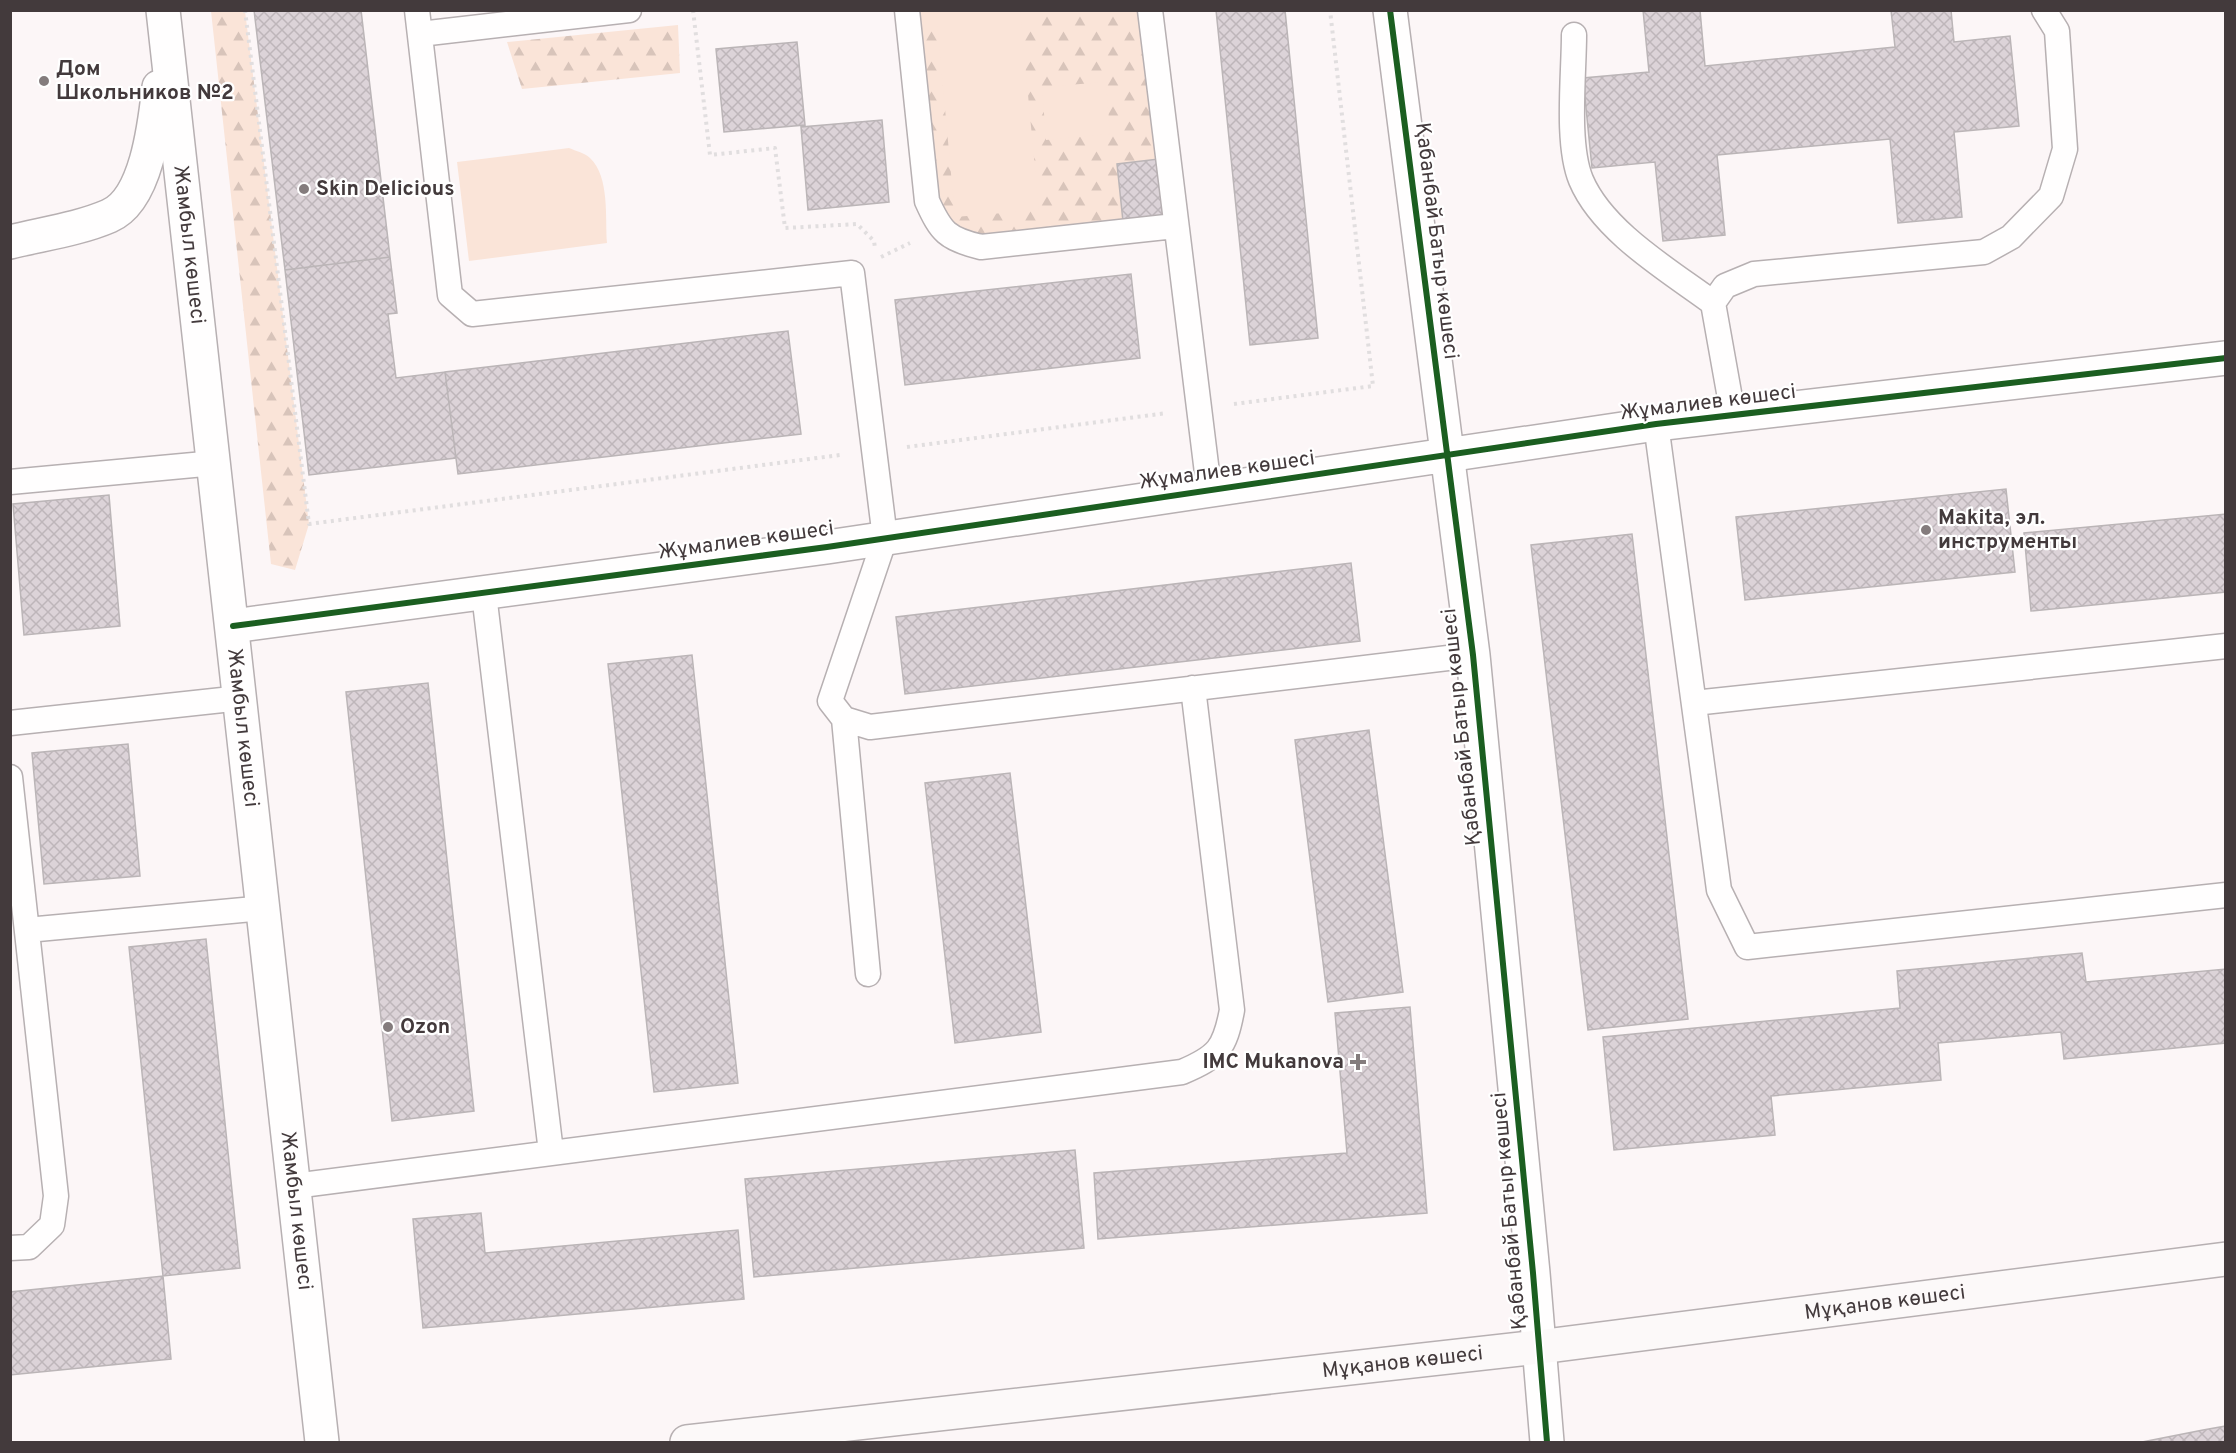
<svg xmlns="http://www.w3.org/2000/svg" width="2236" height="1453" font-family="Overpass,sans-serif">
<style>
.forest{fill:url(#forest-firs)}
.park{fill:#fae4d8}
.building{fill:url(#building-cross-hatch);stroke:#bbb5b7;stroke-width:1.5}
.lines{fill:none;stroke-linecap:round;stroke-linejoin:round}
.service-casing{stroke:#b7b0b2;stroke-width:27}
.minor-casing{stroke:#b7b0b2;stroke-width:36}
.tertiary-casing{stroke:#b7b0b2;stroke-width:36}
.secondary-casing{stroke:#b7b0b2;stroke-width:36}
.path{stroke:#e1dedf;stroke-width:4;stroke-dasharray:3 4.5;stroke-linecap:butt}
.service{stroke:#fffefe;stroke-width:24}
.minor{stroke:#fffefe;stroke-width:33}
.tertiary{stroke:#fffefe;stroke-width:33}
.secondary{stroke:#fcf9f9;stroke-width:33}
.cycleway-casing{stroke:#fff;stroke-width:10}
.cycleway{stroke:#1b5e20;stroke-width:6}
.poi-dot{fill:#847c7d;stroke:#fff;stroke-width:2}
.labels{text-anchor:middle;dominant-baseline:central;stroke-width:4.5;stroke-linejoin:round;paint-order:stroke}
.poi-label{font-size:21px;font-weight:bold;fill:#433a3c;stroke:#fff;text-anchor:start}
.street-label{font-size:21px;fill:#433a3c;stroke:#fff}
</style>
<defs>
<pattern id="forest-firs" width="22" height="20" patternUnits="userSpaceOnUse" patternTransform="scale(1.5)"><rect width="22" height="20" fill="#fae4d8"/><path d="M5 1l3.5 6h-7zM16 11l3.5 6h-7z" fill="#d8c4ba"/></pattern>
<pattern id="building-cross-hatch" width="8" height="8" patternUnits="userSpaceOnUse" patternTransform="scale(1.5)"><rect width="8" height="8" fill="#dcd3d8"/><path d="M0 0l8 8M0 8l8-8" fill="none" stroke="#beb6ba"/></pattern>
</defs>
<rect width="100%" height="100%" fill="#fcf6f7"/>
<path class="forest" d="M211 11H245L309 524 295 570 271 564Z
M907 11H1150L1175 226 981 247 939 229Z
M678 25 680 73 522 89 507 42Z"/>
<path class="park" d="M936 11H1020L1039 210 955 217Z
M1106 82 1110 134 1046 140 1042 87Z
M569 148C576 151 585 153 590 158 610 177 605 218 607 243L469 261 457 162Z"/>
<path class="building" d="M254 10H361L390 257 285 270Z
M1216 10H1285L1318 338 1250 345Z
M1643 10H1700L1705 66 1895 47 1891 10H1951L1954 42 2010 36 2019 126 1954 132 1962 217 1898 223 1890 139 1717 155 1725 235 1663 241 1655 162 1592 168 1583 78 1649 72Z
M797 42 805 125 724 132 716 49Z
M882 120 889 202 808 210 801 127Z
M1167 158 1175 226 1124 231 1117 164Z
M390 257 397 313 388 314 396 378 445 372 456 458 309 475 285 270Z
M1131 274 1140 358 905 385 895 300Z
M788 331 801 434 458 474 445 372Z
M2006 489 2015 572 1745 600 1736 517Z
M109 495 120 626 24 635 13 504Z
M2226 514V592L2031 611 2024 533Z
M1632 534 1688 1019 1588 1030 1531 545Z
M1351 563 1360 641 905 694 896 617Z
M692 655 738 1083 654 1092 608 664Z
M428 683 474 1111 392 1121 346 692Z
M1369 730 1403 992 1328 1002 1295 740Z
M128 744 140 876 44 884 32 753Z
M1010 773 1041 1032 955 1043 925 783Z
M206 939 240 1268 163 1276 129 947Z
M2082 953 2086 982 2226 969V1043L2064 1059 2061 1032 1938 1043 1941 1080 1771 1096 1775 1135 1614 1150 1603 1037 1900 1008 1897 971Z
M1410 1007 1427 1213 1098 1239 1094 1173 1347 1153 1335 1013Z
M1075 1150 1084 1248 754 1277 745 1179Z
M481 1213 485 1253 738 1230 744 1299 423 1328 413 1219Z
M163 1276 171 1359 10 1375V1292Z
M2226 1426V1442H2142L2203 1430Z"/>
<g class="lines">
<defs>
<path id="service" d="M417 10 450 295 472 314 852 273 885 538 830 701 844 719 870 727 1473 655
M907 10 927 201C941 232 947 239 981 247L1175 226
M1150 10 1209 489
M420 34 629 10
M1574 35C1574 75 1566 144 1581 180 1603 232 1670 271 1713 303
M1733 415 1713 303 1725 286 1754 274 1984 252 2011 237 2051 196 2065 149 2057 31 2044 10
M1656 424 1719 890 1747 947 2226 895
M10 482 215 463
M484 594 551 1152
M1694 703 2226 646
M844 719 868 974
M10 723 241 698
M10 777 56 1196 52 1225 29 1247 10 1248
M27 930 264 908
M294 1186 1182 1072C1218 1057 1225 1048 1232 1010L1193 688"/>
<path id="minor" d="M1390 10 1473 655 1533 1273 1547 1442
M233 626 827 547 1656 424 2226 358"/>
<g id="tertiary">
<path id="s1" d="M163 10 322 1442"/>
<path d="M10 242C42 234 79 229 109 216 147 200 155 123 159 87"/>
</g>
<g id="secondary">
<path id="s2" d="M687 1442 1539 1347 2226 1259"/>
</g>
</defs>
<use href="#service" class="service-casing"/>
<use href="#minor" class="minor-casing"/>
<use href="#tertiary" class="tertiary-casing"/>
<use href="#secondary" class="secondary-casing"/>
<path class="path" d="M245 10 309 524 840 455
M693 10 710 155 775 148 785 228 857 224 874 241 875 248
M881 257 910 243
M1234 404 1373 386 1330 10
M907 447 1167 413"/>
<use href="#service" class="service"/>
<use href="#minor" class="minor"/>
<use href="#tertiary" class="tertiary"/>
<use href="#secondary" class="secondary"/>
<defs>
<path id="cycleway" d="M1390 10 1473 655 1533 1273 1547 1442
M233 626 827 547 1656 424 2226 358"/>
</defs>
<use href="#cycleway" class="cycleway-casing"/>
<use href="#cycleway" class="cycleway"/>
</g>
<g class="poi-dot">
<circle cx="44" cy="81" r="6"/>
<circle cx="304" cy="189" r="6"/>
<circle cx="1926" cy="530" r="6"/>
<circle cx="388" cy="1027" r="6"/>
<path d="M1355 1053h6v6h6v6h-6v6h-6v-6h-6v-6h6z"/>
</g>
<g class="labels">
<g class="poi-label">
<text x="56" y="69">Дом<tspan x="56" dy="24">Школьников №2</tspan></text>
<text x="316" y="189">Skin Delicious</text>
<text x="1938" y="518">Makita, эл.<tspan x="1938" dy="24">инструменты</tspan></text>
<text x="400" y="1027">Ozon</text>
<text x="1344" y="1062" text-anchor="end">IMC Mukanova</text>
</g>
<g class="street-label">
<text transform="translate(1436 241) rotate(83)">Қабанбай Батыр көшесі</text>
<text stroke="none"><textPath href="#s1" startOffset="236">Жамбыл көшесі</textPath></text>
<text transform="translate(1708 403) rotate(-7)">Жұмалиев көшесі</text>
<text transform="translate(1227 471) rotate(-8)">Жұмалиев көшесі</text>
<text transform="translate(746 541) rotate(-8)">Жұмалиев көшесі</text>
<text stroke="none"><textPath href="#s1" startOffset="722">Жамбыл көшесі</textPath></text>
<text transform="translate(1462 727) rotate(-96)">Қабанбай Батыр көшесі</text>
<text stroke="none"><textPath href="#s1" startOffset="1208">Жамбыл көшесі</textPath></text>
<text transform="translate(1510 1211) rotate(-95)">Қабанбай Батыр көшесі</text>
<text stroke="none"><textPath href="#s2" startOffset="1206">Мұқанов көшесі</textPath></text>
<text stroke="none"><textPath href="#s2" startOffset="720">Мұқанов көшесі</textPath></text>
</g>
</g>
<rect width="2236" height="1453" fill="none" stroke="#433a3c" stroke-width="24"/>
</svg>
